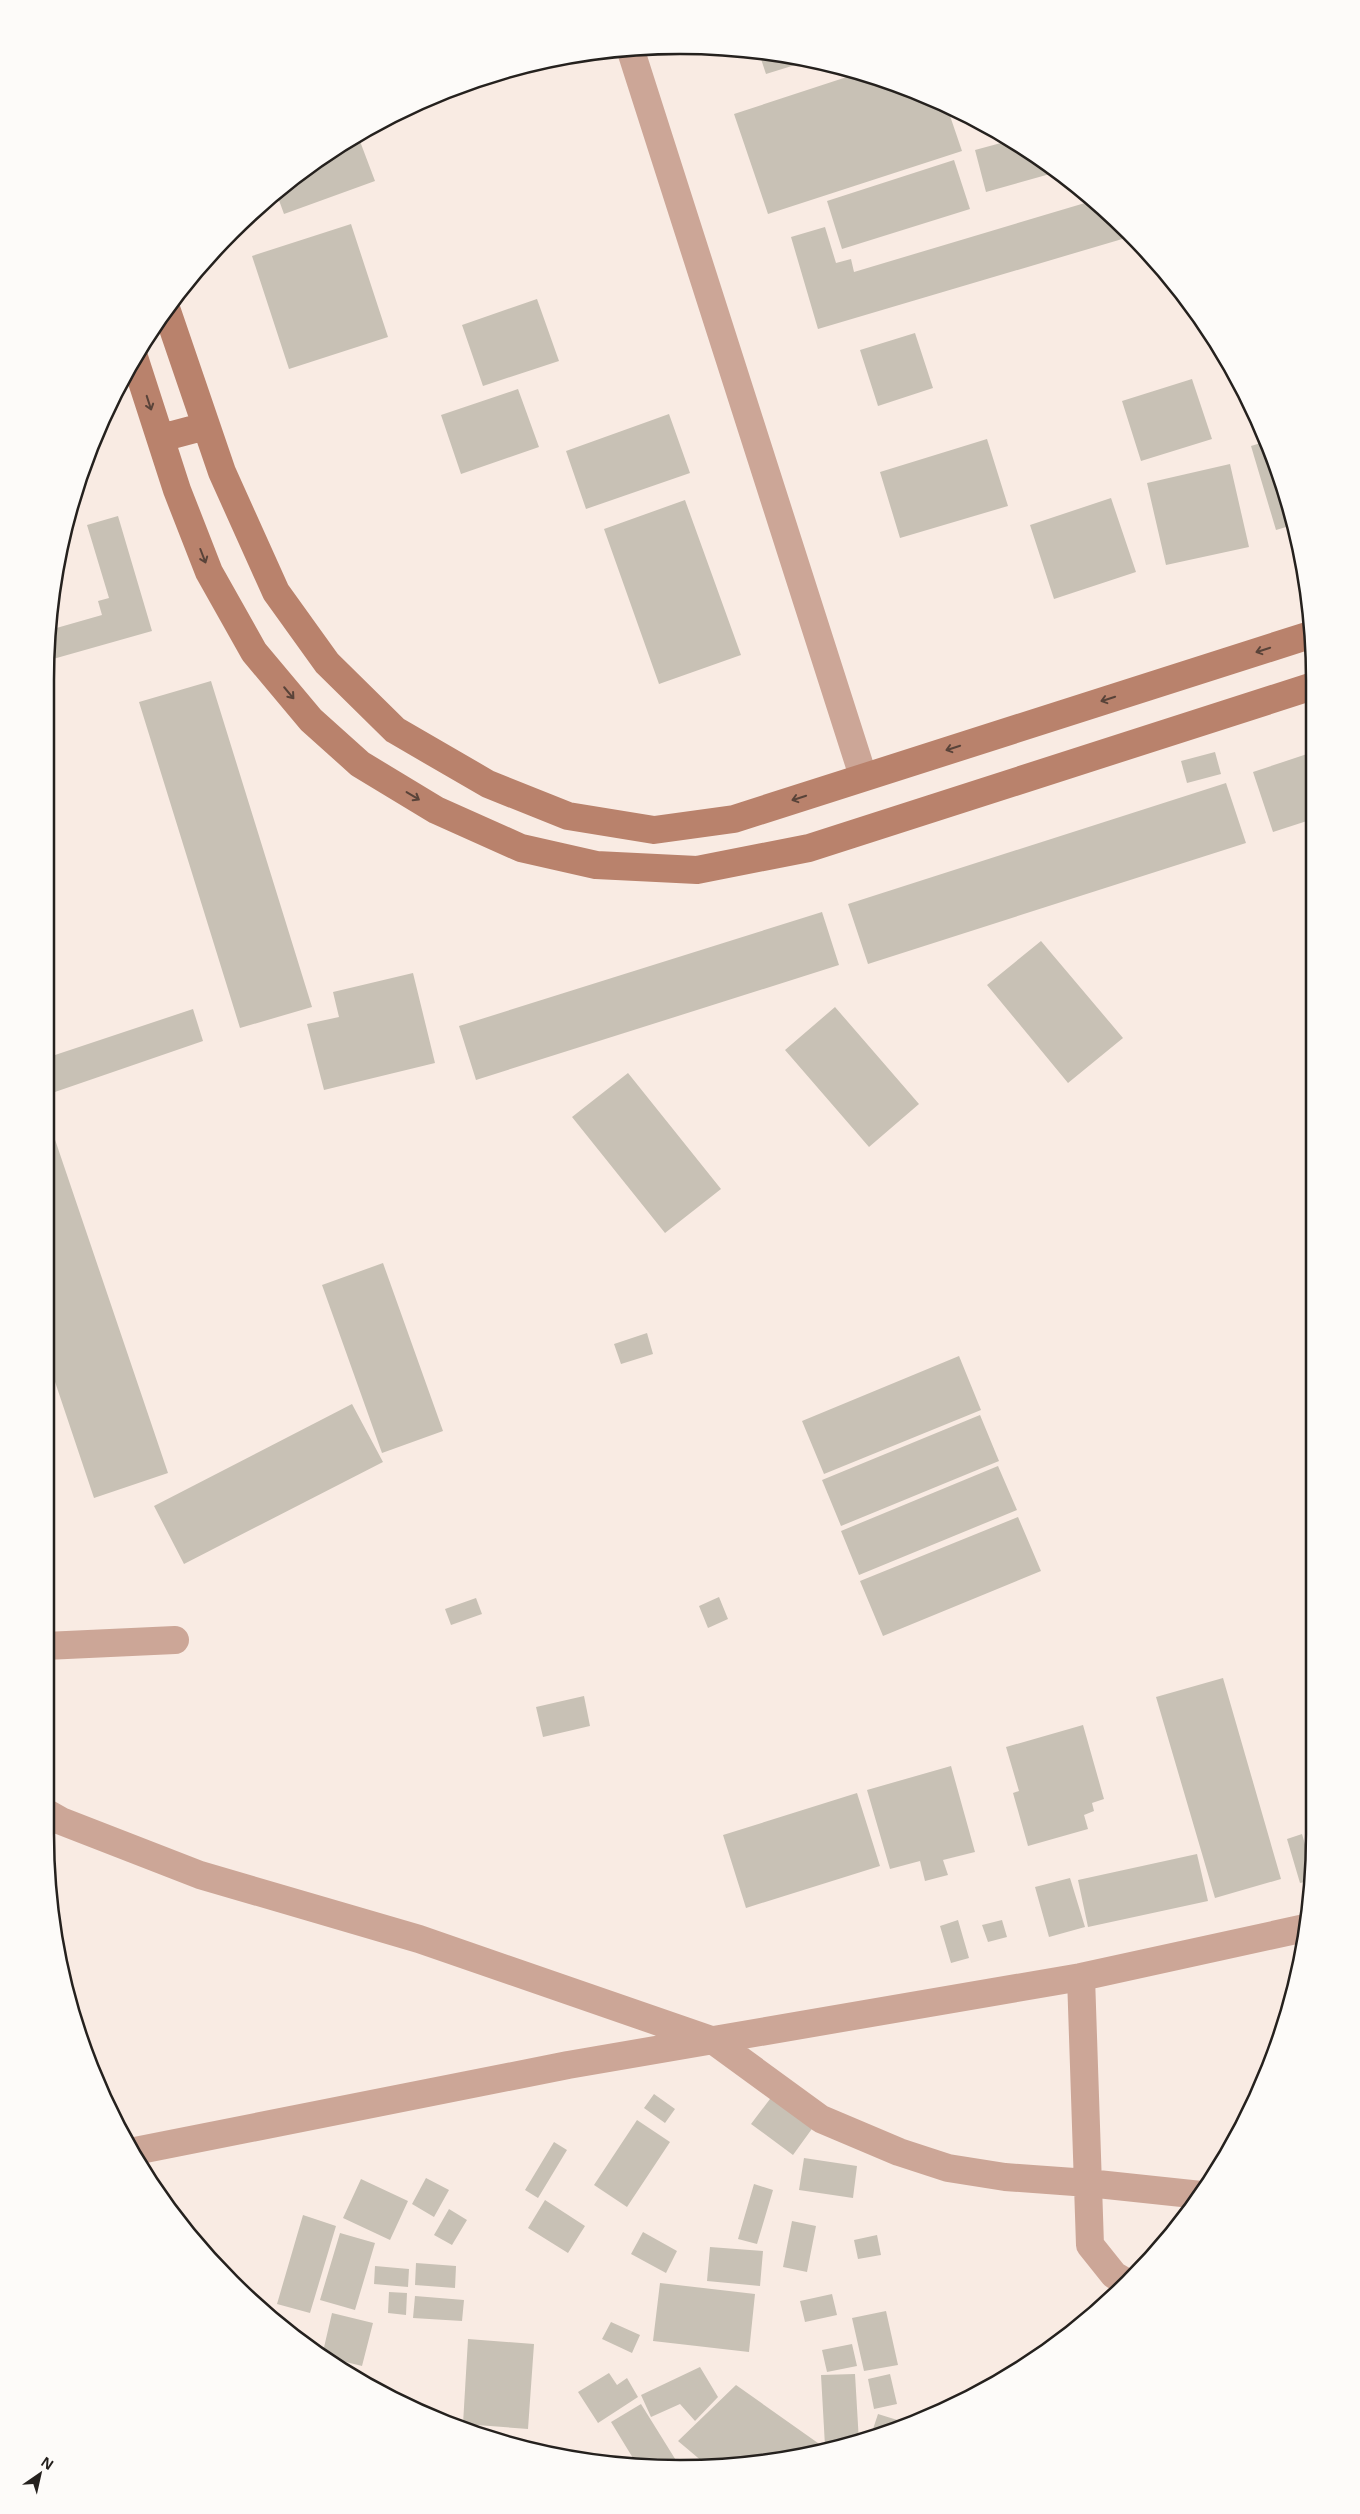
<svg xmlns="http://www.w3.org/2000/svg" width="1360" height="2514" font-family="'Open Sans',sans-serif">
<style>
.building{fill:#c8c1b5}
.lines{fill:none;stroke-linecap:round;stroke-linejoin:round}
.street{stroke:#cca697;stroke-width:28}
.secondary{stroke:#b9826c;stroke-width:28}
.oneway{stroke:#594339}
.rim{fill:none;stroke:#25211e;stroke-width:2.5}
</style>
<rect width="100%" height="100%" fill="#f9ebe3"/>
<path class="building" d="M758 50H763L808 61 766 74Z
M547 61 457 90 456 89 515 67Z
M859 73 884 79 947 107 962 151 768 214 734 114Z
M358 136 375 181 284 214 276 192 293 176Z
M1012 140 1057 172 986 192 975 150Z
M954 160 970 209 842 249 827 201Z
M1095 200 1129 237 818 329 791 237 825 227 836 263 851 259 854 272Z
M351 224 388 337 289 369 252 256Z
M537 299 559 361 483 386 462 325Z
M915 333 933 388 878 406 860 350Z
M1192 379 1212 439 1141 461 1122 401Z
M518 389 539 447 461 474 441 415Z
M669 414 690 473 586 509 566 451Z
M987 439 1008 506 900 538 880 472Z
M1264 442 1281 476 1293 525 1276 530 1251 446Z
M1230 464 1249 547 1166 565 1147 483Z
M1111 498 1136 572 1054 599 1030 525Z
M685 500 741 655 659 684 604 529Z
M118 516 152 631 46 661 50 618 53 629 102 615 98 601 109 598 87 525Z
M211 681 312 1007 240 1028 139 702Z
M1215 752 1221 774 1187 783 1181 761Z
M1310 753V820L1273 832 1253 772Z
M1226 783 1246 843 868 964 848 904Z
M822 912 839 965 476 1080 459 1026Z
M1041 941 1123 1038 1068 1083 987 985Z
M413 973 435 1063 324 1090 307 1024 339 1017 333 992Z
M835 1007 919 1104 869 1147 785 1050Z
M193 1009 203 1041 52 1093 46 1074V1058Z
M628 1073 721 1189 665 1233 572 1117Z
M46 1113 168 1473 94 1498 46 1355Z
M383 1263 443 1431 382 1453 322 1285Z
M647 1333 653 1354 621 1364 614 1344Z
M959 1356 981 1410 824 1474 802 1421Z
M352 1404 383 1462 184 1564 154 1506Z
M980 1415 999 1461 841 1526 822 1480Z
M998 1466 1017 1510 859 1575 841 1531Z
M1018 1517 1041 1571 883 1636 860 1581Z
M719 1597 728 1619 708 1628 699 1606Z
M476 1598 482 1614 451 1625 445 1609Z
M1223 1678 1281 1879 1215 1898 1156 1697Z
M584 1696 590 1726 543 1737 536 1707Z
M1083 1725 1104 1799 1092 1803 1094 1811 1084 1815 1088 1829 1028 1846 1013 1793 1019 1791 1006 1747Z
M951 1766 975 1852 943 1860 948 1875 925 1881 920 1861 890 1869 867 1790Z
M857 1793 880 1866 746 1908 723 1835Z
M1314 1829V1854H1313L1306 1831Z
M1302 1834 1314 1875 1313 1880 1300 1883 1287 1839Z
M1197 1854 1208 1901 1088 1927 1078 1880Z
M1070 1878 1085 1927 1049 1937 1035 1887Z
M958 1920 969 1958 951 1963 940 1926Z
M1002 1920 1007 1937 988 1942 982 1925Z
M654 2094 675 2109 665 2123 644 2108Z
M773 2095 814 2126 793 2155 751 2124Z
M637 2120 670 2142 627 2207 594 2185Z
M554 2142 567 2150 538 2198 525 2190Z
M804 2158 857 2166 853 2198 799 2190Z
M426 2178 449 2190 434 2217 412 2204Z
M361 2179 408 2201 390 2240 343 2218Z
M754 2184 773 2190 757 2244 738 2239Z
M545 2200 585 2226 568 2253 528 2228Z
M449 2209 467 2220 452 2245 434 2235Z
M303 2215 336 2226 310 2313 277 2304Z
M792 2221 816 2226 807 2272 783 2267Z
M643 2232 677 2251 666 2273 631 2254Z
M340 2233 375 2243 355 2310 320 2300Z
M877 2235 881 2255 858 2259 854 2240Z
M710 2247 763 2251 760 2286 707 2281Z
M416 2263 456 2266 455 2288 415 2285Z
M375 2266 409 2269 408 2287 374 2284Z
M660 2283 755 2294 749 2352 653 2341Z
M389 2292 407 2293 406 2315 388 2313Z
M832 2294 837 2315 805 2322 800 2301Z
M415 2296 464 2300 462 2321 413 2318Z
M886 2311 898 2365 864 2371 852 2318Z
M332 2313 373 2323 362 2366 322 2356Z
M611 2322 640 2335 632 2353 602 2339Z
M468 2339 534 2344 528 2429 463 2424Z
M852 2344 857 2366 827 2372 822 2350Z
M700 2367 718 2397 695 2421 680 2404 651 2417 641 2395Z
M609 2373 617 2385 627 2378 638 2397 598 2423 578 2392Z
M855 2374 859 2442 825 2446 821 2375Z
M890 2374 897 2404 874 2409 868 2379Z
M736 2385 825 2448 823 2451 710 2468 678 2441Z
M641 2404 677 2462 669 2468H639L611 2422Z
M878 2414 907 2423 906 2426 881 2435 872 2432Z"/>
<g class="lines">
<path class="street" d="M630 48 863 776
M45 1646 175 1640
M45 1812 61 1821 200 1875 419 1939 714 2041 821 2119 899 2152 948 2168 1005 2177 1088 2183 1201 2195
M1081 1977 1090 2245 1114 2275 1126 2282
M130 2152 568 2065 1081 1977 1305 1928"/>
<path class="secondary" d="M167 311 222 472 276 592 327 663 395 730 488 784 568 816 654 830 734 819 1310 635
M134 357 177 490 209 572 254 652 311 720 360 764 436 810 521 848 596 865 697 870 809 848 1310 687
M161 438 206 426"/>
</g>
<defs><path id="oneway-shaft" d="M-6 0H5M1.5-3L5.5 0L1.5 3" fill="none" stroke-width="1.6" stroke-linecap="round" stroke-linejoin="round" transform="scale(1.25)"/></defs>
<g class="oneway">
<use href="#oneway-shaft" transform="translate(149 403) rotate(72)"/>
<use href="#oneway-shaft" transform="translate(203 556) rotate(69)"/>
<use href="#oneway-shaft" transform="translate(1263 650) rotate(162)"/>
<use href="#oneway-shaft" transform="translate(289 693) rotate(50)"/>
<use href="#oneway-shaft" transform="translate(1108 699) rotate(162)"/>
<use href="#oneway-shaft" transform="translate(953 748) rotate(162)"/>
<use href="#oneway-shaft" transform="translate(413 796) rotate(31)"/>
<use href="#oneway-shaft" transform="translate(799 798) rotate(162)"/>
</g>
<path d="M0 0H1360V2514H0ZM680 54H680A626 626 0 0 1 1306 680V1834A626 626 0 0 1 680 2460H680A626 626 0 0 1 54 1834V680A626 626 0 0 1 680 54Z" fill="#fdfbf9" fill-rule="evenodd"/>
<path class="rim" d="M680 54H680A626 626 0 0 1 1306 680V1834A626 626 0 0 1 680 2460H680A626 626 0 0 1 54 1834V680A626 626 0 0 1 680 54Z"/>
<g transform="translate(40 2474) rotate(34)" stroke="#fdfbf9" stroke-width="4" paint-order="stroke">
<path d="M0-4L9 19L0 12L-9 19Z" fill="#25211e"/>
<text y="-8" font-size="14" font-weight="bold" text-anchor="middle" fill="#25211e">N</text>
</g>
</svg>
